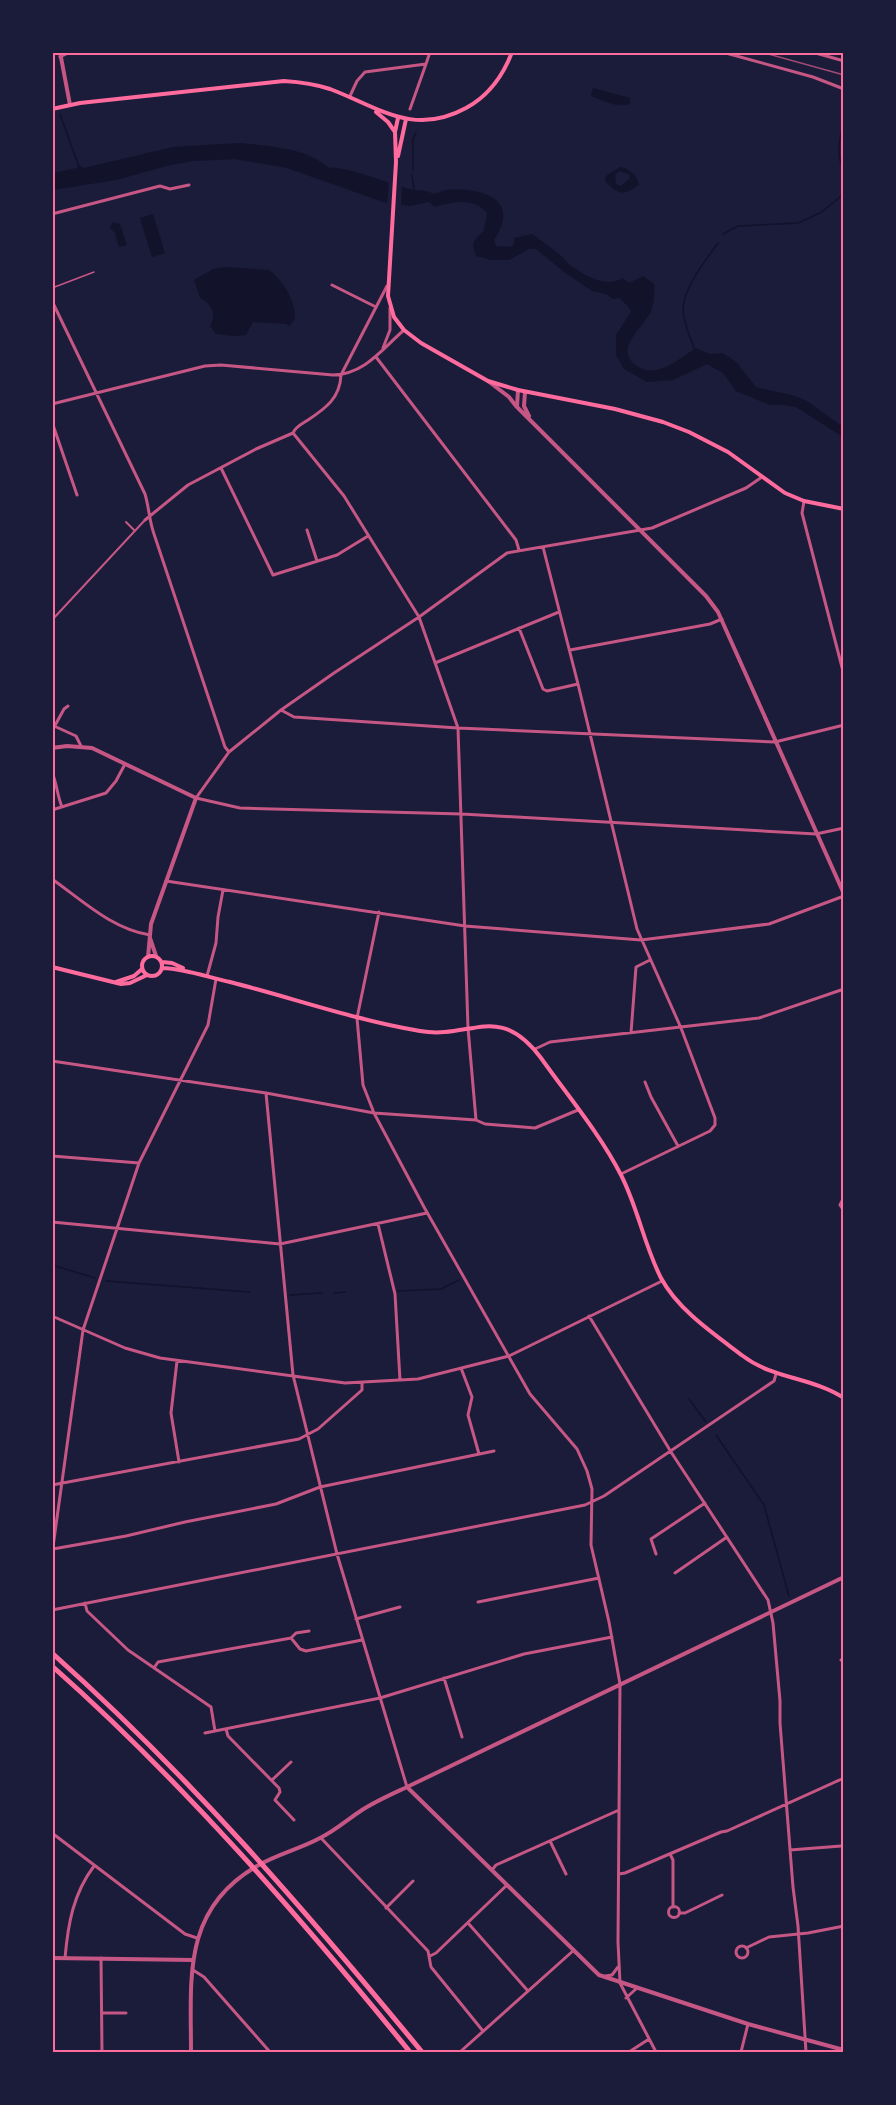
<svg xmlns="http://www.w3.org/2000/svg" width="896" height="2105" font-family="'DejaVu Sans',sans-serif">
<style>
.water{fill:#12122b;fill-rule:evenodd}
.pier{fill:#1b1b3a}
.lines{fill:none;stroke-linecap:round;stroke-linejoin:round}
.stream{stroke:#12122b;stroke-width:1.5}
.service{stroke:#c65784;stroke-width:1.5}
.pedestrian{stroke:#c65784;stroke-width:2}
.minor{stroke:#c65784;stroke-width:3}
.tertiary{stroke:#c65784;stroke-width:4}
.secondary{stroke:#ff6b9d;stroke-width:4}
.motorway{stroke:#ff6b9d;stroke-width:5}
.rail{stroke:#a44b75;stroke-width:1.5}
.neatline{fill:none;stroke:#ff6b9d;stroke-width:2}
</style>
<rect width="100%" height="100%" fill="#1b1b3a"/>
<path class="water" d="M593 88 630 98V104C616 108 604 101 591 96Z
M239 143C269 146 305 147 329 168 345 165 392 185 410 189 418 191 426 189 433 194 438 194 440 191 445 190 481 187 522 198 494 240L496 246 511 247 514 244V238L532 234C542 241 551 248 560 255 564 257 566 263 570 265 585 275 605 289 623 278L629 283 643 276 654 284C655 291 654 305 651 311 644 327 612 349 637 366 658 380 679 358 696 348L710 354 722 353 729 357 737 363 756 387 795 396 807 401 843 427V437L796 407 784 405H770L736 391 723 373 707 364 673 380 647 382 624 369 616 355V335L631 312 628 306 619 298 613 299 606 294 592 291 564 272 536 249H529L509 260H491L476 256C470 239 475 241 484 230L487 213C474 197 451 202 435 207L429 202 410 206 386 203 287 168 235 159 194 161 171 165 116 180 53 190V173L77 168 79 165 83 168 88 167 173 147Z
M620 167C629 168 637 175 639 185 623 196 618 195 605 181L606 176ZM620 171 630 175 629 179 621 186 616 184 615 174Z
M153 214 165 253 152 257 140 218Z
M113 222 120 224 127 245 119 247 115 233 110 228Z
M225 267 269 270C284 281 296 302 295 319L289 326 286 324 253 322 246 335 234 336 216 334 210 326C217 314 212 304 200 298L194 280 213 269Z"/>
<path class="pier" d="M389 180 402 182 401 209 387 207Z"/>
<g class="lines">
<path class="stream" d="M839 52 840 57
M843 64 844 65
M841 85 844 81
M843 93 844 96
M60 114 79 167
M844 120C841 134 834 155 844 168
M413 170V139L416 133
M412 175 414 189
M723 234 738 226 798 223 820 213 844 194
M695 351C691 338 683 323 683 309 684 287 705 261 718 243
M52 1265 95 1278
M106 1281 250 1292
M398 1291 441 1289 459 1280
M334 1293 345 1292
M290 1295 322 1293
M689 1399 706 1422
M716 1435 764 1505 789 1596"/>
<path class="service" d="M52 288 94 272"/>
<path class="pedestrian" d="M126 522 135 531
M52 620 145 520"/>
<path class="minor" d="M722 52 813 77 844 89
M812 52 844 61
M60 57 70 52
M350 96 357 81 365 72 426 64 430 52
M410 109 426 64
M52 214 160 186 170 189 189 185
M332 285 376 307
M52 301 145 494C149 507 149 520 154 534L225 747 229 752
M383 348 390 330V308
M376 357 516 540 519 550
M342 373 387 286
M52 404 205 366 221 365 333 375C365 374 382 349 404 330
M52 422 77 495
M293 433 344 496 419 617 458 728 468 1028 476 1120
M221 468 273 575 337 555 368 536
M762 477 746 488 652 528 507 553 419 617 334 673 281 710 229 752 196 798 240 808 462 814 816 834 844 828
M804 501 802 513 844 675
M145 520 188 485 256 449 293 433C296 426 302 424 308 420 326 408 340 398 341 375
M307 530 317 561
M543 547 578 684 637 929 681 1028 715 1118V1125L710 1131 621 1174
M519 628 543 689 547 691 578 684
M570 650 710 624 722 619
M435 663 559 612
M281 710 294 717 458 728 775 742 844 725
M54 726 76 736 81 746
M52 731 64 709 68 706
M52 772C57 784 57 795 62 807
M52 810 106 793 116 781 125 764
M52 879C83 901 112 929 150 935
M166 881 465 926 641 940 769 924 844 896
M379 912 357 1018 363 1085 374 1113 424 1207 530 1394 577 1449 587 1471 592 1489 591 1545 609 1622 620 1684 618 1942 620 1983 656 2052
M207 976 216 943 218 917 223 890
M631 1033 636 967 650 960
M535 1049 550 1042 759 1018 844 989
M52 1061 266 1093 374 1113 476 1120 485 1124 535 1128 578 1110
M645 1082 651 1097 678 1146
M266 1093 293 1375 337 1554 407 1787
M52 1156 139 1163
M844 1197 840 1205 844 1211
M52 1222 280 1244 427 1213
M378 1224 395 1294 400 1380
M52 1316 125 1348 160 1358 345 1383 418 1379 509 1356 662 1281
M589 1316 671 1452 768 1600 773 1623 780 1701V1723L793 1887 798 1926 806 2052
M177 1361 171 1413 179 1462
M461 1368 472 1397 468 1415 479 1454
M52 1485 299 1439 318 1429 362 1390V1383
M53 1549 126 1536 185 1522 276 1504 320 1487 494 1451
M52 1554 83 1330 139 1163 208 1025 216 979
M656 1554 651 1539 705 1503
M675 1573 727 1537
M478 1602 599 1578
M85 1603 87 1611 128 1650 211 1707 215 1731
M52 1610 585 1505 604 1496 774 1381 776 1374
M356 1619 400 1607
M291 1638 296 1633 309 1631
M841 1660 844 1659
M154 1668 158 1662 291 1638 300 1649 306 1651 362 1640
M444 1678 462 1737
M226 1729 228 1736 279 1788 280 1792 275 1800 294 1820
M205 1733 380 1698 524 1654 612 1637
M272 1780 291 1762
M52 1833 185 1934 197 1938
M321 1838 428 1951 431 1967 483 2031
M550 1841 566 1874
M790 1850 841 1846
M670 1854 673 1860V1907
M492 1870 496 1865 619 1810
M619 1874 625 1873 721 1832 727 1831 844 1778
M668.5 1912a5.5 5.5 0 1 1 11 0a5.5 5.5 0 1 1-11 0Z
M386 1908 413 1881
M679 1913H685L722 1895
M468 1923 528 1991
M736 1952a6 6 0 1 1 12 0a6 6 0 1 1-12 0Z
M746 1948 769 1937 808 1933 844 1926
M430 1956 436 1953 507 1885
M65 1958C68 1924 73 1894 94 1866
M101 1958 102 2052
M193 1970 204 1977 270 2052
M605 1976 612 1975 618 1967
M626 1998 637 1988
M102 2013H126
M460 2052 574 1950
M629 2052 649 2039
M741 2052 748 2024"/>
<path class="tertiary" d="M60 52 70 105
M488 381 509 397 516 406
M518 390 517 407 706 596 718 612 844 894
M525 392 524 406 529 416
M52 748 67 746 92 748 196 798 151 924 148 957
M150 938 156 956
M407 1787 599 1975 748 2024 844 2050
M52 1958 193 1960
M191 2052C191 1978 182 1909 257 1866 277 1854 300 1849 320 1838 335 1831 348 1819 362 1810 376 1801 392 1794 407 1787L844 1577"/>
<path class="secondary" d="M52 109 80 103 284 81C300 82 315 84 330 89 378 107 413 137 466 108 488 96 503 76 512 52
M376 112 388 122 395 132
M398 118 395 132 396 162 388 296 394 317 404 330 421 343 488 381 518 390 615 409 663 422 689 432 728 452 785 493 804 501 844 509
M398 156 406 119
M142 966a10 10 0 1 1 20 0a10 10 0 1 1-20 0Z
M162 962 172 963 183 968
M52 967 121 984 130 983 147 975
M163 968C186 969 207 977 230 982 293 998 355 1020 420 1031 471 1040 498 1001 541 1058 568 1096 600 1134 621 1175 638 1208 644 1245 661 1278 678 1310 714 1334 743 1356 773 1379 812 1377 844 1398
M116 982 134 976 142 969"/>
<path class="motorway" d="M52 1653C189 1775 307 1912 422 2052
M52 1666C184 1783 299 1916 410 2052"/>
<path class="rail" d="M761 52 844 75"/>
</g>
<rect width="896" height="2105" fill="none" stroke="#1b1b3a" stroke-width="108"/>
<rect x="54" y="54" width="788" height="1997" class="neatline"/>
</svg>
